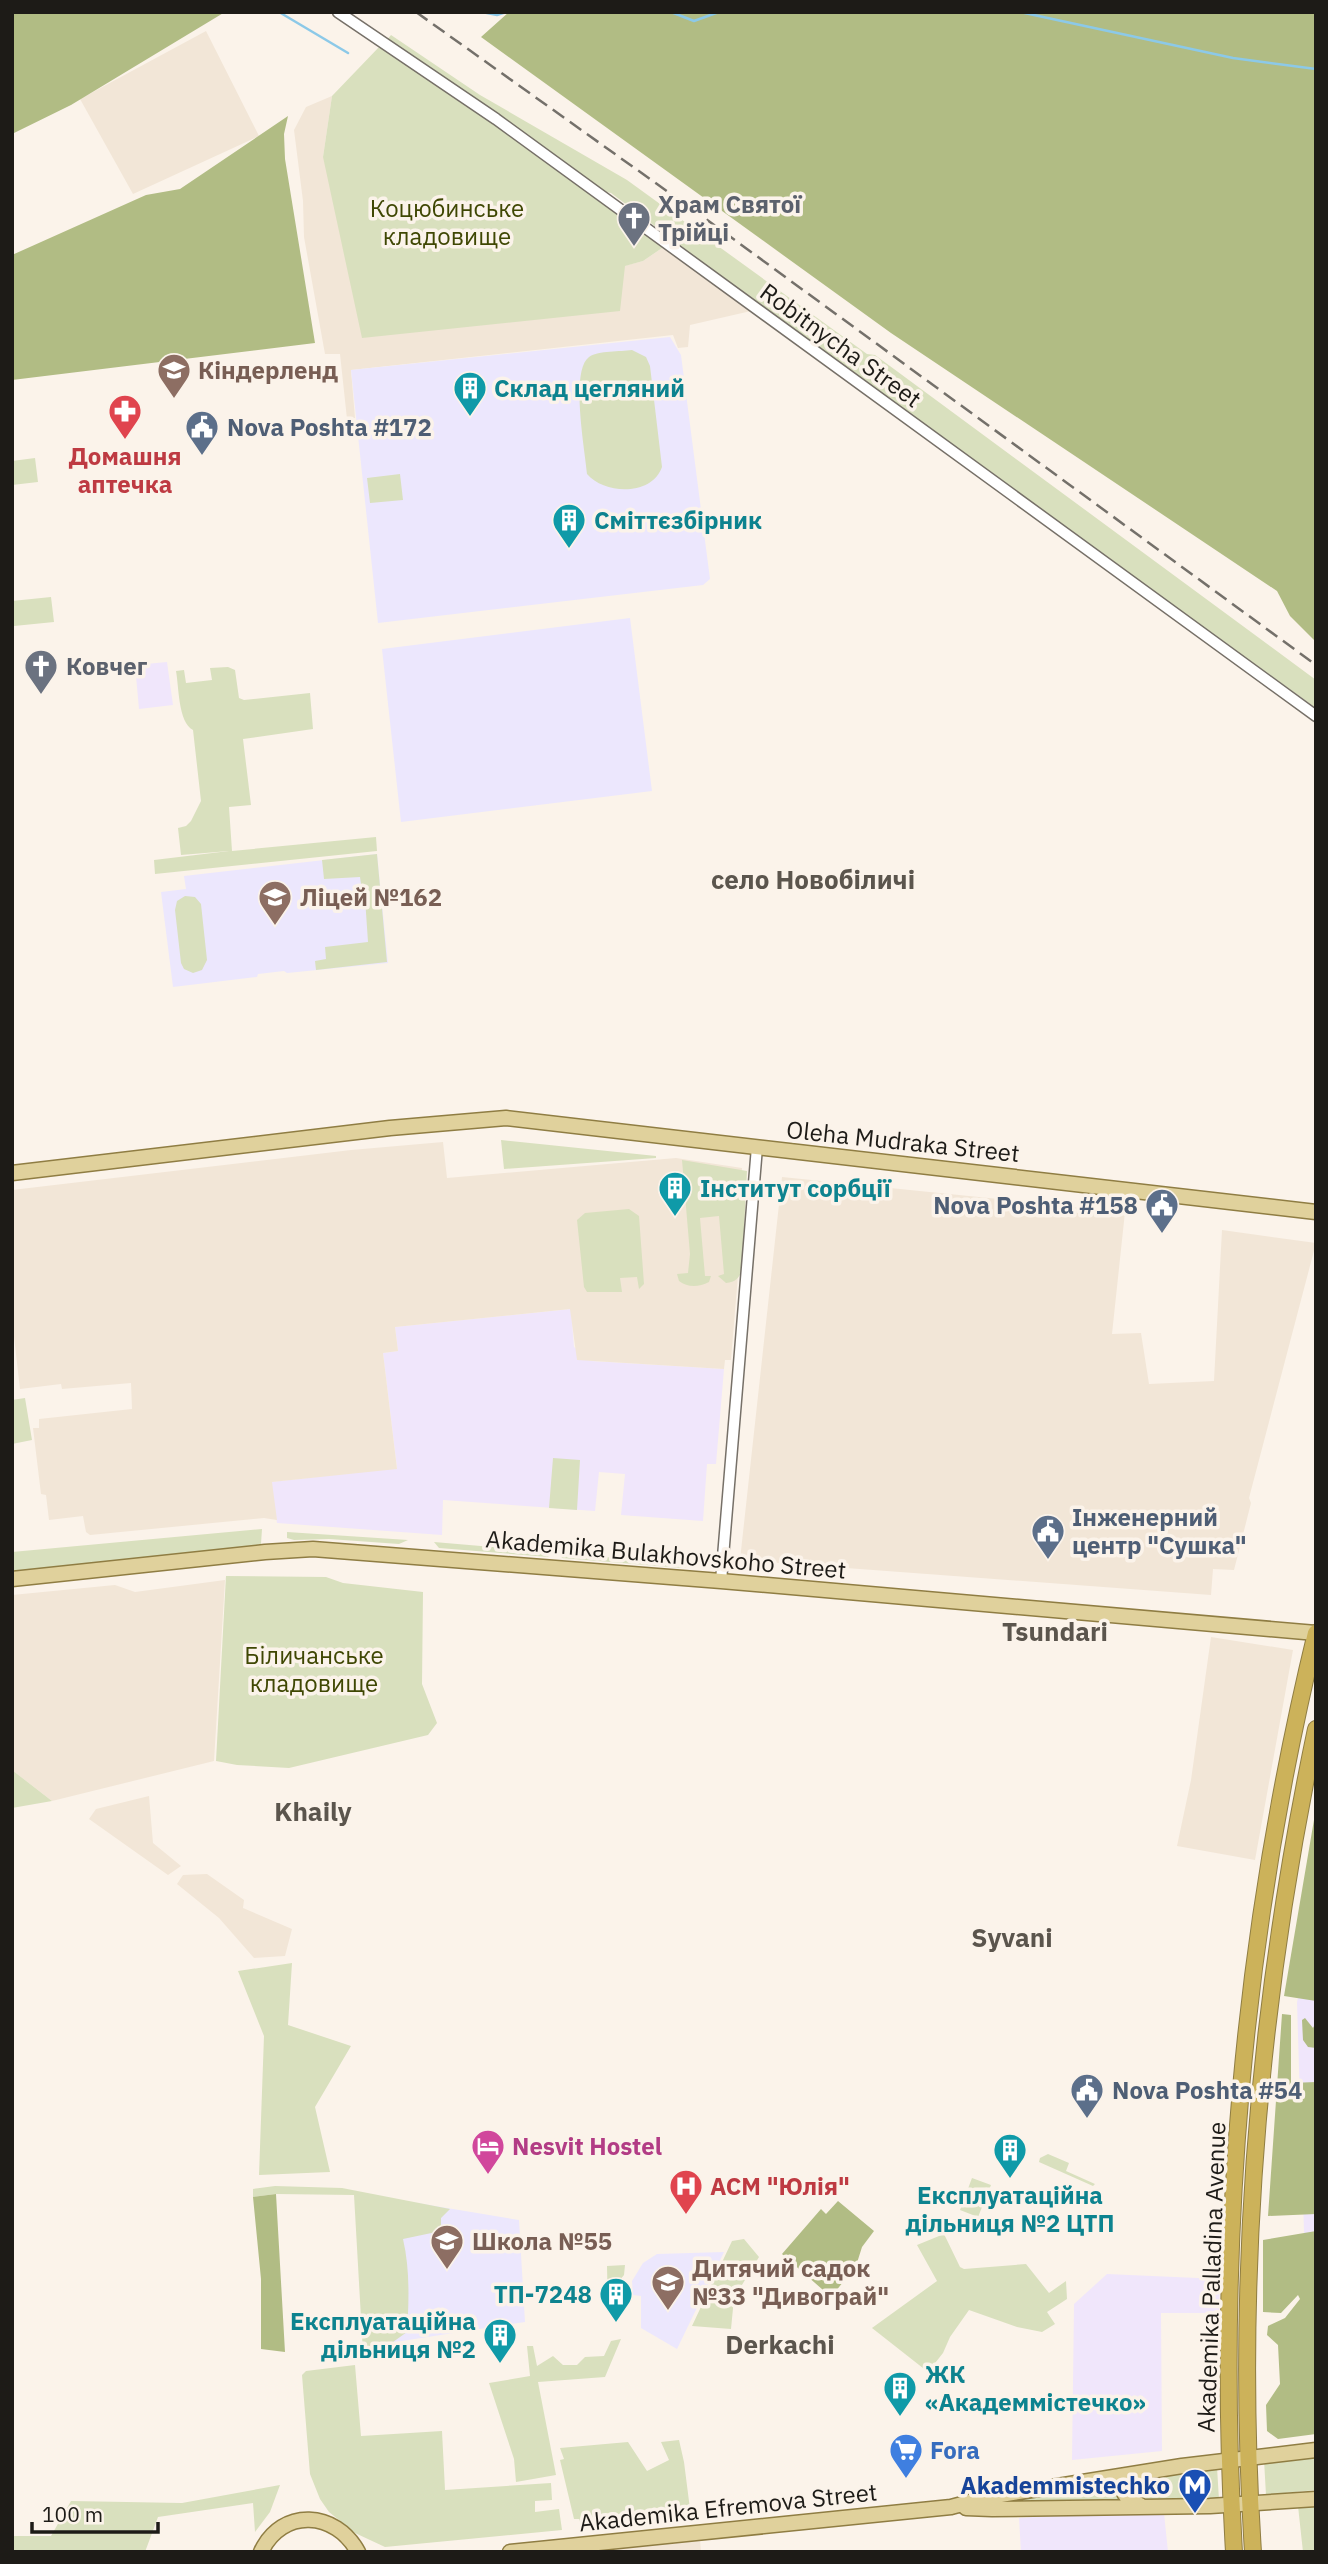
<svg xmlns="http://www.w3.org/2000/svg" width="1328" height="2564" font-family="'IBM Plex Sans',sans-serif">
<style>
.commercial{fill:#f0e6fb}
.built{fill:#f2e6d7}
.education{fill:#ece7fd}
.green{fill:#d9e0be}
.forest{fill:#b1bc84}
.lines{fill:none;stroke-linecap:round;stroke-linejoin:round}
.stream{stroke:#8cc9e8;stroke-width:2.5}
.minor-casing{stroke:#767068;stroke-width:13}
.major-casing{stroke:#8f7d43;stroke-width:17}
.highway-casing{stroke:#8f7d43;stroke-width:18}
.minor{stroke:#fff;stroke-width:10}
.major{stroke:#e0d19c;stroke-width:14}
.highway{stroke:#ccb25a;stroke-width:16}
.rail{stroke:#74706a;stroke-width:2.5;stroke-dasharray:14 7;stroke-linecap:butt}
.labels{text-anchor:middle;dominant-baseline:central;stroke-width:7;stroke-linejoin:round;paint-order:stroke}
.worship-label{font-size:24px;font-weight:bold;fill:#5b616d;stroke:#fbf3ea;text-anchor:start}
.park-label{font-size:24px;fill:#3f4703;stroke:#fbf3ea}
.street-label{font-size:24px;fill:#1d1b17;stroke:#fbf3ea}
.education-label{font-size:24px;font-weight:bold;fill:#785e54;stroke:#fbf3ea;text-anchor:start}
.culture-label{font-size:24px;font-weight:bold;fill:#0d838f;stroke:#fbf3ea;text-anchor:start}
.service-label{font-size:24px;font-weight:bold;fill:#4e5e75;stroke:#fbf3ea;text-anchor:start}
.health-label{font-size:24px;font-weight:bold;fill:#be3a42;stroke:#fbf3ea}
.hotel-label{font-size:24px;font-weight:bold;fill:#b23c85;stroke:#fbf3ea;text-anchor:start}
.shop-label{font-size:24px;font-weight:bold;fill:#366cbe;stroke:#fbf3ea;text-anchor:start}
.transit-label{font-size:24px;font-weight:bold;fill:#164399;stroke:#fbf3ea;text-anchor:end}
.neighbourhood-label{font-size:26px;font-weight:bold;fill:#5b554d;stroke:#fbf3ea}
</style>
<rect width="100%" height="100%" fill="#fbf3ea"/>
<path class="commercial" d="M167 662 173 705 139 709 135 665Z
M571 1309 574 1347 591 1361 724 1369 716 1464H707L703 1521 621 1515 625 1474 599 1472 595 1511 443 1500 442 1535 277 1523 271 1482 397 1468 383 1353 398 1351 395 1327Z
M1316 1926V2420L1307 2330 1297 2002Z
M1107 2274 1220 2279 1219 2313H1161L1162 2451 1072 2460 1074 2304Z
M1164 2513 1168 2552H1021L1019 2518 1074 2514Z"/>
<path class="built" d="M206 31 259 136 133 194 80 99Z
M332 96 323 157 624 266 643 261 665 246 751 311 690 325 688 347 678 348 673 335 351 370 355 418 347 419 340 354H325L304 237 303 201 294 130 306 107Z
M443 1142 447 1178 676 1158 742 1168 738 1275 731 1360H725L724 1369 577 1360 570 1309 395 1327 398 1351 383 1353 397 1469 272 1482 277 1520 264 1518 90 1535 86 1532 83 1516 49 1520 46 1495 41 1494 33 1428H39V1419L132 1409 131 1383 62 1389 61 1384 20 1389 12 1319V1190L351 1150Z
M782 1177 1125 1212 1112 1334 1141 1333 1149 1384 1214 1381 1222 1230 1316 1243 1249 1498 1251 1503 1234 1570 1213 1569 1211 1595 740 1560Z
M225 1580 214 1761 52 1801 12 1770V1595L115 1585 135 1592Z
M1211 1637 1293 1650 1255 1860 1177 1846 1191 1780Z
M149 1796 153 1843 181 1866 168 1875 89 1819 96 1809Z
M207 1874 244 1900 243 1908 292 1929 285 1956 254 1958 219 1918 177 1884 183 1875Z
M700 2540 701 2552H584Z"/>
<path class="education" d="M670 337 681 355 710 579 703 585 378 623 351 370Z
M630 618 652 791 401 822 382 649Z
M377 854 388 963 287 973 284 971 258 974 257 977 173 987 161 892 186 889 184 876Z
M369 2195 519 2220 525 2322 376 2345Z
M724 2252 677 2349 641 2328V2296L633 2295 632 2281 643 2263 657 2254Z"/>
<path class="green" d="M391 35 480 95 627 180 867 354 875 355 1316 680V708L942 440 684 251 680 245 611 193 602 191 386 41Z
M380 46 493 123 665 246 643 261 625 266 620 311 362 338 323 157 332 96Z
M632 350 646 357 650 366 662 467C652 496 605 495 587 474 585 450 570 371 589 357 599 350 620 352 632 350Z
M35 458 38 482 12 485V461Z
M400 474 403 500 370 503 367 478Z
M51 597 54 622 14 626 12 601Z
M228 667 235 670 239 698 244 700 310 693 313 729 243 739 251 805 229 807 232 851 376 837 377 851 155 874 154 860 229 851 181 855 178 828 186 826 191 821 201 801 193 730C178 722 179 687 176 671L184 670 186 683 212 680 210 668Z
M377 854 387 962 316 970 315 961 326 959 325 947 368 942 365 898H363L360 877 324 879 322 860Z
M185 896 195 897 201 904 207 960 202 970 193 973 184 969 181 963 175 910 177 901Z
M501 1140 656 1156V1158L504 1169Z
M682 1160 747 1171 742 1268C740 1278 736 1282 726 1283L718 1276 724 1274 719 1216 700 1218 705 1276H711L709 1282C699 1287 688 1288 679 1281L677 1274 688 1273 690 1254Z
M629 1209 639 1216 644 1284 639 1289 637 1277 620 1278 622 1292H587L584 1287 577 1220 585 1213Z
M25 1398 32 1440 12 1444V1400Z
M553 1458 580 1460 577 1510 549 1508Z
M262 1529 261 1544 253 1547 12 1572V1552Z
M287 1532 408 1540 399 1544 329 1539 294 1540 287 1538Z
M434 1542 552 1552 548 1557 439 1548Z
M560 1553 696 1565 682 1568 562 1558Z
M226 1576 326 1577 343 1583 423 1592 422 1684 437 1723 428 1735 289 1768 237 1765 216 1761Z
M12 1770 52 1801 12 1808Z
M292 1963 288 2025 351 2046 315 2107 330 2172 259 2175 264 2036 238 1971Z
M1048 2154 1069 2163 1066 2171 1095 2184 1093 2186 1039 2162 1040 2158Z
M972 2178 991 2185 978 2217 960 2210Z
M275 2186 342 2188 450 2209 441 2218V2231L403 2239C410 2269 409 2301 407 2332L393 2342 363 2353 354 2195 276 2194 253 2197V2189Z
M944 2234 960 2267 964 2269 1026 2264 1049 2293 1066 2281 1067 2299 1047 2312 1055 2324 1042 2332 1017 2327 969 2310 950 2337 943 2353 928 2372 872 2328 937 2281 917 2245Z
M744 2239 759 2257 734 2298 731 2329 692 2326 732 2241Z
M625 2265 624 2275C615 2284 620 2299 622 2310L608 2311 607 2266Z
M621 2339 605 2377 538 2382 556 2475 516 2482 514 2459 489 2383 530 2376 527 2346H533L537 2366 553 2356 563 2365H577L585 2357 604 2356 611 2341Z
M355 2365 361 2436 442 2431 445 2490 551 2483 552 2500 535 2501V2512L559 2509 562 2530 385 2547 355 2533 329 2512 320 2499 310 2474 302 2375 306 2371Z
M679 2440 684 2462 691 2517 581 2525 579 2519H574L560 2460 564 2459 560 2448 628 2442 647 2471 669 2460 661 2442Z
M1316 2454V2490L1266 2495 1264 2460Z
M1217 2467 1219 2500 1145 2501 1132 2493V2487L1143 2478Z
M1121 2483 1123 2501 1003 2502 1008 2499Z
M280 2485 270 2512 255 2532 253 2503 158 2517 145 2552H12V2536H51L71 2501 182 2503Z
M1316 2505V2552H1303L1298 2506Z"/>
<path class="forest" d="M12 12H225L71 105 12 134Z
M509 12H1316V642L1290 616 1277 591 891 333 481 37Z
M288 116 284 134 285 159 315 343 12 380V255L146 195 180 189Z
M1316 1808V2001L1284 1996Z
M1282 2014 1291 2015V2083L1316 2082V2214L1268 2216Z
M1305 2018 1313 2028 1316 2022V2048L1308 2047 1303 2040 1302 2020Z
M276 2194 285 2352 261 2349V2279L253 2197Z
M838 2201 874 2231 862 2247 856 2266 831 2297 782 2254 821 2209 826 2214Z
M1316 2231V2434L1278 2439 1267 2431 1266 2405 1280 2384 1278 2345 1267 2335 1268 2326 1285 2318 1300 2299 1298 2295 1281 2313 1263 2312V2240Z"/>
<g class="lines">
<path class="stream" d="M279 12 348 53
M482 12 497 15 506 12
M671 12 694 21 719 12
M1020 12 1233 58 1316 69"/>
<defs>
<path id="minor" d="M338 12 496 119 1316 716
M721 1581 757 1147"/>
<path id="major" d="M12 1173 390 1128 506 1118 1316 1212
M12 1579 265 1552 313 1549 721 1581 1316 1633
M1138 2476C1115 2484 1121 2497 1140 2505
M966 2508 992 2509 1210 2506 1316 2499
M261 2552C282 2507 336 2511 358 2552
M510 2552 951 2507 988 2497 1182 2466 1316 2450"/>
<path id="highway" d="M1234 2552C1216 2244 1243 1933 1316 1633
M1253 2552C1235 2276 1259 2000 1316 1729"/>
</defs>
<use href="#minor" class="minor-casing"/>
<use href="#major" class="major-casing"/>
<use href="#highway" class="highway-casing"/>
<use href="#minor" class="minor"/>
<use href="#major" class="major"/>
<use href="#highway" class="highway"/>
<path class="rail" d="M416 12 706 219 1316 665"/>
</g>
<defs>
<symbol id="church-pin" viewBox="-11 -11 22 30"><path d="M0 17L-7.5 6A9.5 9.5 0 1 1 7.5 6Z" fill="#6b7280" stroke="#fbf3ea"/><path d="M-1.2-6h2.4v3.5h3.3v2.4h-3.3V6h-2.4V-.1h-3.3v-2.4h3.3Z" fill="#fff"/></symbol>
<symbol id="school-pin" viewBox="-11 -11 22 30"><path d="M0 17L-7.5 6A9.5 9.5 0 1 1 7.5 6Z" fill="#8d6e63" stroke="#fbf3ea"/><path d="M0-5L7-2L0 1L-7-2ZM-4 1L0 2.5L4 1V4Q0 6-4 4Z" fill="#fff"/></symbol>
<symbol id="building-pin" viewBox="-11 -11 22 30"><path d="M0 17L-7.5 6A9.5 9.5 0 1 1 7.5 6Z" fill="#0f9aa8" stroke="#fbf3ea"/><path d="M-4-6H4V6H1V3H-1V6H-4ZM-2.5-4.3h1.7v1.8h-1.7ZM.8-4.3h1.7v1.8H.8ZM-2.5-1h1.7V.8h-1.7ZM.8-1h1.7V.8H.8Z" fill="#fff"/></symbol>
<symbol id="pharmacy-pin" viewBox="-11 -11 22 30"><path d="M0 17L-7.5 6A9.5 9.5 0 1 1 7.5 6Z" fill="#e0444e" stroke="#fbf3ea"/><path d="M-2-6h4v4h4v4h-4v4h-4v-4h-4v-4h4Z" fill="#fff"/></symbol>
<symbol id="civic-pin" viewBox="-11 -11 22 30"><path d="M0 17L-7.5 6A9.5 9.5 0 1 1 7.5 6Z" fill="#5c6f8a" stroke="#fbf3ea"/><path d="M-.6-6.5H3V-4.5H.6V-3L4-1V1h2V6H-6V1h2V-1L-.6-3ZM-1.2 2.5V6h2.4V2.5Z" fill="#fff"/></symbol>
<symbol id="hotel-pin" viewBox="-11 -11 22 30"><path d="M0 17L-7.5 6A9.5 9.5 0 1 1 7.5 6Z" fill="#d1479c" stroke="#fbf3ea"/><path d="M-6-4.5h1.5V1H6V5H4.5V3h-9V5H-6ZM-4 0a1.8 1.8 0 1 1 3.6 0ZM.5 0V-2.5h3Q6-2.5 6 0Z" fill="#fff"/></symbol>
<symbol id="hospital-pin" viewBox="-11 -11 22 30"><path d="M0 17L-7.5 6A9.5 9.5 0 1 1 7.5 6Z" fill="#e0444e" stroke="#fbf3ea"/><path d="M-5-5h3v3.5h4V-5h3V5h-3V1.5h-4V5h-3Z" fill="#fff"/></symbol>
<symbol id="supermarket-pin" viewBox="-11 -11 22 30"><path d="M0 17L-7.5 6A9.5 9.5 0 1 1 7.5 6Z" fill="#3f7fe0" stroke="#fbf3ea"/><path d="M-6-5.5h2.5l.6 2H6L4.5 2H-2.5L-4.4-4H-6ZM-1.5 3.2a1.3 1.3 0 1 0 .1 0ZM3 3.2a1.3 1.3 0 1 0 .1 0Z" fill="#fff"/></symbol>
<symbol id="metro-pin" viewBox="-11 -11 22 30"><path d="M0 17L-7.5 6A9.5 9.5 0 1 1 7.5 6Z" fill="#1a4fb4" stroke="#fbf3ea"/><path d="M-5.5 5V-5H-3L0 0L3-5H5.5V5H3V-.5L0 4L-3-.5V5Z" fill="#fff"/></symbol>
</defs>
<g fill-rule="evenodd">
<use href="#church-pin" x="615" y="199" width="38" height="52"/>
<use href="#school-pin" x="155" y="351" width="38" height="52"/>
<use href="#building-pin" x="451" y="369" width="38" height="52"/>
<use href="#pharmacy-pin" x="106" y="392" width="38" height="52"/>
<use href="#civic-pin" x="183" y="408" width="38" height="52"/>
<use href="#building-pin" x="550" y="501" width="38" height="52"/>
<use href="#church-pin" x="22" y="647" width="38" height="52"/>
<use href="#school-pin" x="256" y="878" width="38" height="52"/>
<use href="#building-pin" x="656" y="1169" width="38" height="52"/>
<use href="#civic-pin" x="1143" y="1186" width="38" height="52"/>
<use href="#civic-pin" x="1029" y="1512" width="38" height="52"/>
<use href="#civic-pin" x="1068" y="2071" width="38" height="52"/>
<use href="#hotel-pin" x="469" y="2127" width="38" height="52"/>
<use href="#building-pin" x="991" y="2131" width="38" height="52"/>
<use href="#hospital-pin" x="667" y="2167" width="38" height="52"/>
<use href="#school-pin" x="428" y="2222" width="38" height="52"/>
<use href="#school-pin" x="649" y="2263" width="38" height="52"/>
<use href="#building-pin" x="597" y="2275" width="38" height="52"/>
<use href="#building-pin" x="481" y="2316" width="38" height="52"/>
<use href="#building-pin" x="881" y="2369" width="38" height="52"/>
<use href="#supermarket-pin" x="887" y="2431" width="38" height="52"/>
<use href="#metro-pin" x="1176" y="2466" width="38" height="52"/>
</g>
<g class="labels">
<g class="worship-label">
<text x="658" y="204">Храм Святої<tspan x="658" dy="28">Трійці</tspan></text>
<text x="66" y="666">Ковчег</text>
</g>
<g class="park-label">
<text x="447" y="208">Коцюбинське<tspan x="447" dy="28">кладовище</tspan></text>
<text x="314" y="1655">Біличанське<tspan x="314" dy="28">кладовище</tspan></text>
</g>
<g class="street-label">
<text transform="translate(841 345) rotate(36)">Robitnycha Street</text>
<text transform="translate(903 1141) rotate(6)">Oleha Mudraka Street</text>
<text transform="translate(666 1554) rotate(5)">Akademika Bulakhovskoho Street</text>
<text transform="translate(1211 2277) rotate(-88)">Akademika Palladina Avenue</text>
<text transform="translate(728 2507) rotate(-6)">Akademika Efremova Street</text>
</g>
<g class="education-label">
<text x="198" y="370">Кіндерленд</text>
<text x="300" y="897">Ліцей №162</text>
<text x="472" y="2241">Школа №55</text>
<text x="692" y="2268">Дитячий садок<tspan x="692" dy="28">№33 "Дивограй"</tspan></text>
</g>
<g class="culture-label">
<text x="494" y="388">Склад цегляний</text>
<text x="594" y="520">Сміттєзбірник</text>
<text x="700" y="1188">Інститут сорбції</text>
<text x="1010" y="2195" text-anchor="middle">Експлуатаційна<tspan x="1010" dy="28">дільниця №2 ЦТП</tspan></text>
<text x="592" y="2294" text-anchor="end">ТП-7248</text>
<text x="476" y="2321" text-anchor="end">Експлуатаційна<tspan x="476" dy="28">дільниця №2</tspan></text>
<text x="925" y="2374">ЖК<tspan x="925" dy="28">«Академмістечко»</tspan></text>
</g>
<g class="service-label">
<text x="227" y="427">Nova Poshta #172</text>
<text x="1138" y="1205" text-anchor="end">Nova Poshta #158</text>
<text x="1072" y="1517">Інженерний<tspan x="1072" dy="28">центр "Сушка"</tspan></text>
<text x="1112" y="2090">Nova Poshta #54</text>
</g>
<g class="health-label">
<text x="125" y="456">Домашня<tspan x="125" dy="28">аптечка</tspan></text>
<text x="710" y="2186" text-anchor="start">АСМ "Юлія"</text>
</g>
<g class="hotel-label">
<text x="512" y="2146">Nesvit Hostel</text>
</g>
<g class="shop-label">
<text x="930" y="2450">Fora</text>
</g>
<g class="transit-label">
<text x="1170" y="2485">Akademmistechko</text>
</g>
<g class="neighbourhood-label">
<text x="813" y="879">село Новобіличі</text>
<text x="1055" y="1631">Tsundari</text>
<text x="313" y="1811">Khaily</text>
<text x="1012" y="1937">Syvani</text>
<text x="780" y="2344">Derkachi</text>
</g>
</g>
<rect width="1328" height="2564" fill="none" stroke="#1d1b17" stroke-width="28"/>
<path d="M32 2522v10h126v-10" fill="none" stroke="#1d1b17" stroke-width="3.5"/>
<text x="42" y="2522" font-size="21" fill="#1d1b17" stroke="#fbf3ea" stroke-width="5" paint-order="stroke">100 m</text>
</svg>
